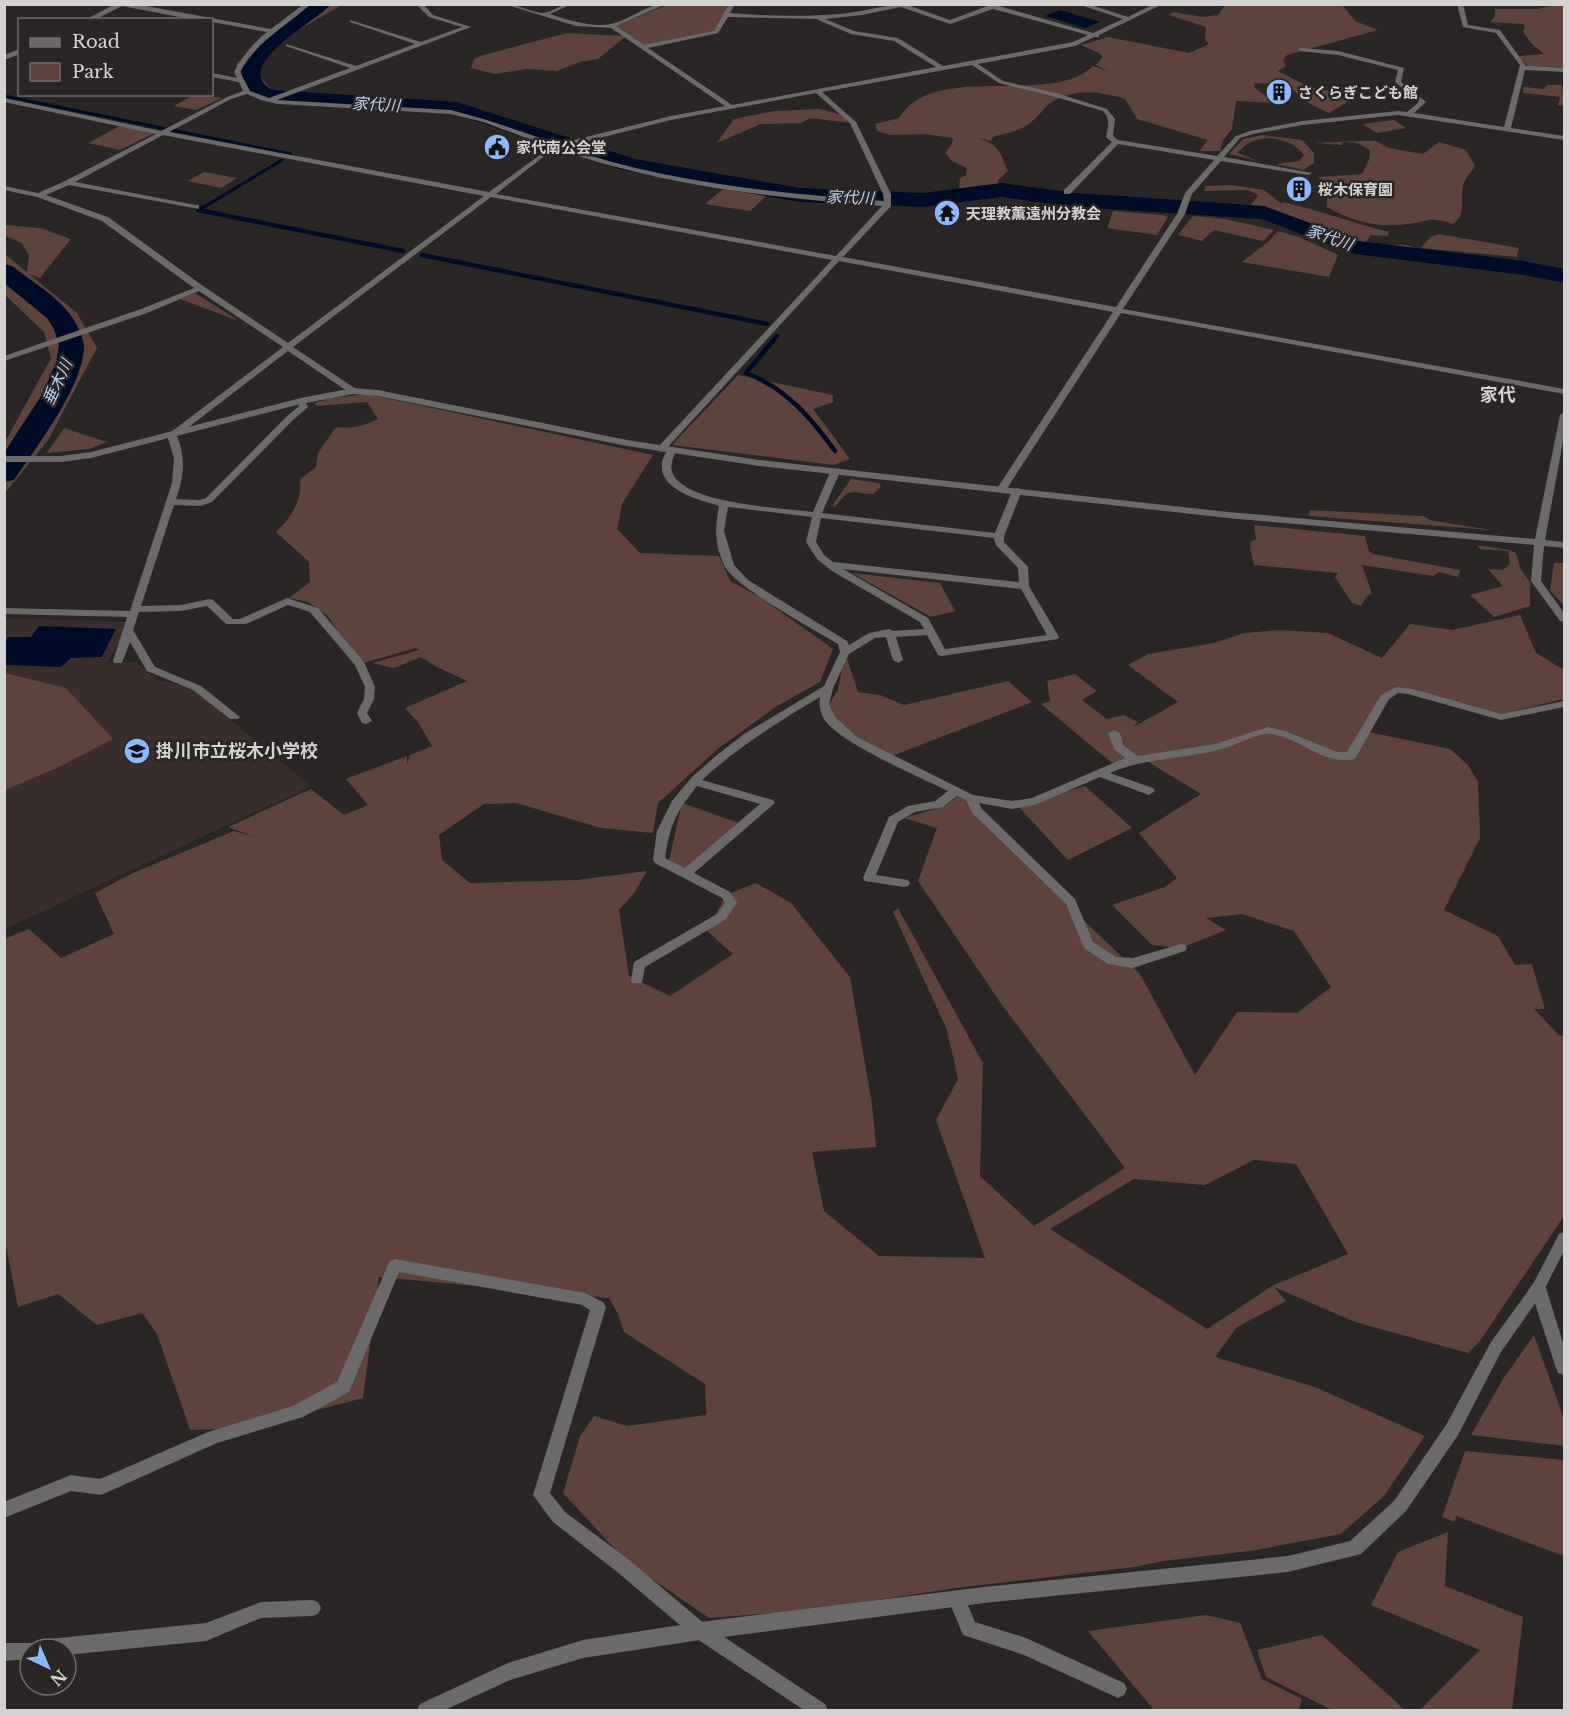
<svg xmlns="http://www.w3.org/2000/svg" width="1569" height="1715" font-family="'Libre Baskerville','Noto Sans JP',serif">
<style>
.built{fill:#392e2c}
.green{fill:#5e423c;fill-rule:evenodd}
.water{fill:#000b28}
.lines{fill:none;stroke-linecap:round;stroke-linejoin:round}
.stream-far1{stroke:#000b28;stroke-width:3}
.stream{stroke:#000b28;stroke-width:4.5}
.river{fill:#000b28;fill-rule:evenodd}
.minor{fill:#6b6969;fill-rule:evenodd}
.tertiary{fill:#6b6969;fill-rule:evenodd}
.labels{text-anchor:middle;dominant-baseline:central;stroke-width:5;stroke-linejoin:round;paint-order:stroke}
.far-poi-label{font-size:15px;font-weight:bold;fill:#d5d2d2;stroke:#2a2625;text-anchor:start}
.far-water-label{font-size:16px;font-style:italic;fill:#bad1f5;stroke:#2a2625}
.far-quarter-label{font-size:18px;font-weight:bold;fill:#d5d2d2;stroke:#2a2625}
.poi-label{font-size:18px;font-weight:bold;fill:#d5d2d2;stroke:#2a2625;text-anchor:start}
</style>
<rect width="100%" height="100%" fill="#2a2625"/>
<path class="built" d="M5 618 131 622 107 663 136 662 158 680 192 688 311 786 5 929Z"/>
<path class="green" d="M310 5H342L298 30 259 63 261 78 274 92 335 98 449 103 482 110 609 153 645 163 701 174 818 192 920 197 942 195 959 189 960 178 966 175 967 168 952 161 945 153 952 144 953 138 924 134 890 135 877 131 875 124 899 118C934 60 1050 108 1093 66L1108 71 1096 65 1103 57 1099 53 1081 45 1108 37 1189 53 1209 44 1205 40 1206 27 1169 15 1173 12 1203 17 1218 15 1225 5H1342L1355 21 1378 30 1287 55 1283 60 1286 66 1278 71 1309 87 1357 96 1329 113 1310 104 1287 85 1255 83 1254 87 1267 97 1281 99 1275 103 1236 101 1232 129 1223 140 1220 151H1199L1208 140 1137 119 1125 99C1101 91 1075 88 1052 102 1042 109 1036 121 1024 127 1015 132 1003 134 993 137L991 141 978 138C1000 146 999 150 1008 171L998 180 999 184 1180 204 1178 209 1173 211 1067 202 1007 194 940 202V197L937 202H889L788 196 621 166 491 121 453 111 265 98 239 80 236 64 262 40Z
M667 5H732L716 32 642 47 626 36 598 59 580 62 557 71 526 69 495 74 471 68 474 59 480 56 567 33 625 36 613 27Z
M1554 5H1564V69L1528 67 1519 56 1544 54 1532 44 1523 32 1525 26 1523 24 1490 22 1495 16V9H1538Z
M1547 85H1562L1564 106 1558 105 1560 97 1523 93V87L1544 89Z
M196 94 222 98 196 110 174 106Z
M819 109 843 115 851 123 810 118 801 123 761 124 717 143 733 120 738 118 774 111Z
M1394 120 1406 128 1377 133 1362 124Z
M120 126 155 133 120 150 88 143Z
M1262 135 1302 140 1314 153V163L1303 170 1276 164 1299 161 1304 155C1289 135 1253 131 1238 153L1258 161 1229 154 1243 139Z
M1358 141H1376L1389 148 1423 154 1439 142 1466 150 1475 166C1472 172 1466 177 1464 183 1459 197 1468 213 1453 224 1428 216 1431 221 1408 224 1378 228 1353 222 1327 207V186L1318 177 1362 174 1369 160 1370 150 1357 143 1343 142 1342 145 1314 143Z
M204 172 237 178 221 188 188 181Z
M1231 185 1264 190 1282 204 1283 202C1319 210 1353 223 1389 232L1388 236 1371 235 1366 242H1355L1371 245H1407L1427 252 1531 263 1564 271V274L1541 270 1535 274 1462 263 1358 252 1314 236 1266 215 1238 212 1188 211V205H1251L1258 195 1248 190 1204 191 1206 186Z
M723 189 766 196 750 211 705 204Z
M1113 211 1162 215 1168 217 1157 235 1107 228Z
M1193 216 1225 219 1274 230 1263 241 1214 230 1202 241 1178 235Z
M5 225 40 228 71 239 40 278 29 274 77 313 97 348 48 440 5 493V442L51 358 44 332 5 295V254L27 272 29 256 22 243 5 236Z
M1278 231 1299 237 1338 255 1329 277 1242 262 1268 242Z
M1439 234 1519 248 1517 257 1421 248 1430 237Z
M195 293 239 321 180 299Z
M738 375 833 395V402L813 409 850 459 834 465 672 445Z
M367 394 653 455 622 504 617 529 640 553 719 556 730 581 760 597 833 649 820 682 777 706 719 748 658 803 653 833 601 828 516 803 484 804 439 835 442 860 470 883 577 880 647 871 634 893 619 910 629 976 670 996 733 954 707 931 726 895 756 883 791 903 850 977 872 1104 876 1147 812 1152 824 1211 879 1256 985 1258 936 1120 958 1079 947 1030 893 912 898 908 983 1063 980 1176 1034 1226 1125 1168 1002 1005 918 881 937 828 904 818 945 806 957 797 966 799 986 827 1140 974 1195 1075 1237 1012 1297 1013 1331 987 1294 931 1242 914 1206 918 1226 930 1181 948 1152 945 1112 905 1165 887 1177 878 1139 833 1201 794 1125 748 1131 759 1112 763 1041 704 1050 701 1047 681 1075 674 1097 691 1082 700 1107 719 1124 715 1138 722 1135 726 1178 702 1128 665 1148 654 1214 643 1244 633 1280 630 1328 633 1382 658 1410 624 1452 630 1520 615 1536 653 1564 670V699L1513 711 1501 717 1397 690 1383 700 1364 731 1450 749 1468 765 1478 782 1480 838 1444 910 1498 936 1515 965 1532 964 1545 1009H1534L1559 1035 1564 1036V1216L1480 1341 1468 1353 1355 1322 1274 1287 1286 1301 1237 1327 1215 1357 1315 1387 1425 1436 1384 1496 1341 1534 1250 1551 1163 1561 1135 1567 956 1588 812 1610 709 1618 626 1561 563 1493 580 1436 594 1416 627 1426 706 1415 705 1384 624 1332 618 1314 609 1298 379 1277 363 1398 247 1428 190 1430 157 1334 142 1313 97 1325 58 1294 18 1307 4 1236V939L29 929 61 958 114 934 95 893 133 873 234 831 255 837 228 827 311 789 344 815 368 805 346 779 407 756V764L410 755 432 746 418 722 405 708 467 681 435 666 421 657 394 668 372 663 419 650 416 648 360 664 327 615 308 602 289 598 310 582 309 562 276 532C291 517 302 502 300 479L316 467 318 453 336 427C352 429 363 426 378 419L367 402 316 406 315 403 330 398ZM1254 1160 1296 1164 1348 1254 1272 1286 1207 1329 1050 1229 1134 1179 1205 1185Z
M64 428 107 442 89 449 47 453Z
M851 479 879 483 881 487 873 494C851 494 851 485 835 507L832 506Z
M1310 510 1423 516 1430 520 1491 530 1309 516Z
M1254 525 1365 536 1369 551 1373 554 1460 570 1458 577 1439 572 1433 576 1362 565 1372 593 1367 596 1361 606 1352 603 1335 577 1338 573 1254 565 1250 548 1251 541 1256 540Z
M1477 545 1509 550 1516 553 1521 570 1530 582V606L1494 617 1470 595 1503 586 1488 569 1503 570 1510 564 1508 551 1480 549Z
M1554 563H1564V606L1550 590Z
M852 573 940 583 955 611 931 617Z
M845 652 858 692 880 695 904 705 1008 681 1032 702 889 757 846 734 826 709 838 690Z
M5 673 66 688 113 739 59 767 5 790Z
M1085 786 1132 828 1068 860 1016 804 1035 801Z
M682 803 739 823 682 872 668 865Z
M1534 1335 1564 1419V1446L1471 1435 1503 1379Z
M1465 1451 1564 1460V1556L1456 1516 1455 1522 1442 1517Z
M1448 1532 1445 1586 1523 1617 1512 1710H1420L1480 1650 1371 1605 1398 1552Z
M1206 1615 1240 1623 1262 1679 1302 1699 1299 1710H1154L1088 1631Z
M1322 1635 1405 1710H1332L1266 1677 1257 1650Z"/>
<path class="water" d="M1060 10 1100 22 1085 28 1045 16Z
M39 626 116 629 102 657 71 658 61 667 5 665V642L8 637H31Z"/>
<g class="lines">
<path class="stream-far1" d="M4 96 291 154
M199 210 282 160"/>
<path class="stream" d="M201 208 198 210 403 251
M422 255 767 324
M777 336 746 373C786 388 811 418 835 451"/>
<path class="river" d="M310 4H331C319 20 228 67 273 90L457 102 635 159 800 188 923 193 1001 183 1077 193 1264 206 1359 241 1524 261 1564 269V283L1524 275 1355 254 1261 219 1077 207 1001 197 923 207 800 202 623 170 455 114 296 105 268 101 253 95 242 79 241 71 244 62 264 38Z
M4 264 12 266C31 281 54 294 69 313 76 322 83 335 84 346 84 385 36 448 14 480L4 482V453L41 396 56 363 59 345 54 329 47 318 4 283Z"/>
<path class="minor" d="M115 4H135L271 29 304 4H311C285 27 257 41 240 72L250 91 269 98 350 68 286 46V44L356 66 415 44 350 22V20L421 42 462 27 429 17 416 4H423L433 15 471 27 277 100 451 110 487 120 558 144 671 116 725 106 611 28 576 26 504 4C518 4 533 13 543 13 553 12 560 4 572 4L550 14C567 20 593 28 611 24 630 20 646 4 666 4L616 26 644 45 714 31 729 4H735L730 13C766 16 804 17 840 14 863 12 886 4 909 4L907 5 950 20 993 4H1003L999 6 1093 33 1123 19 1077 4H1088L1128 17 1154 4H1163L1099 35V37H1094L1075 46 978 64 1003 81 1056 93 1107 109 1115 119 1113 136 1118 140 1217 156 1236 136 1250 131 1302 121 1398 111 1407 112 1419 102 1395 82 1398 70 1338 55 1299 51V49L1301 48 1338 51 1404 68 1401 82 1426 102 1414 113 1504 127 1520 65 1496 33 1463 27 1457 4H1463L1468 25 1500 30 1526 66 1564 68V72L1525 70 1511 128 1564 136V140L1398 115 1302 125 1253 134 1240 138 1224 157 1312 173 1308 175 1221 161 1192 194 1185 214 1123 309 1564 389V394L1121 313 1006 490 1001 493 996 490 1113 312 839 261 664 451 661 452 656 449 658 447 832 260 491 197 293 347 356 389V393H350L288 351 177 436C186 458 184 477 176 499L200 500 206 498 286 417 299 406 297 401 298 399H304L308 407 292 421 212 502 201 506 174 505 141 606 181 605 209 599 213 600 233 619H240L287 598 318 608 364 662 375 687 374 699 367 713 372 721 366 724 362 723 357 713 364 699 365 687 355 665 310 612 288 605 246 624H226L207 606 181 611 139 612 133 630 155 667 201 686 240 717 238 719H230L193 690 147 671 130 642 122 663H114L113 661 127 617 4 614V608L130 611 172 483 174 458 167 435 283 347 199 291 147 313 4 361V356L141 309 194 288 102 221 37 197 4 190V186L38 193 65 181 156 134 4 102V98L161 131 227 97 243 91 239 82 212 77V73L237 78 234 72C243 56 253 43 267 32L212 22V20H195L122 6 94 20H85ZM901 7 950 24 993 9 1088 35 1073 42 943 66 898 38 854 31 825 19 862 15ZM728 17 816 19 851 34 894 41 936 67 732 105 648 48 718 33ZM972 65 999 83 1052 96 1103 111C1111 119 1108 127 1106 137L1112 142 1064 190V194H1070L1118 144 1214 160 1185 193 1177 214 1116 307 843 257 891 206V194L856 122 822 92ZM816 93 850 123 883 194 884 201C777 193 667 183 564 147L671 120ZM247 94 261 100 278 104 451 114 483 122 551 147 489 192 169 132 231 99ZM163 135 484 196 288 343 203 286 108 217 46 195 69 185 199 209V205H196L75 182ZM558 149C662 186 773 198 882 206L836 256 496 194 551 151Z
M20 49V54L4 60V55Z
M672 447 677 450C673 457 670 464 672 472 683 504 784 508 813 512L830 472 835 469 840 472 822 513 995 533 1012 491 1017 488 1020 489 1022 491 1004 536V542L1028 567 1029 586 1059 637 1058 639 942 656 938 655 927 635 896 637 903 660 898 663 893 660 886 637 875 638 849 654 833 688 829 705 835 717 857 737 973 795 1012 801 1032 798 1125 758 1114 749 1108 733 1114 730 1120 733 1123 745 1138 756 1215 744 1268 727 1285 731 1337 752H1347L1381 695 1396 687 1413 689 1501 714 1564 701V707L1501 720 1408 694 1398 693 1389 699 1355 759C1324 766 1300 738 1272 734 1258 732 1233 747 1218 750 1183 759 1143 758 1110 773L1153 788 1155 791 1149 795 1100 777 1035 805 1012 809 979 803 982 809 1075 899 1093 942 1116 957 1133 958 1181 944 1185 945 1187 948 1185 951 1133 968 1108 964 1084 948 1066 904 973 814 966 800 957 796 943 807 915 812 898 822 876 875 908 880 910 883 908 886 904 887 865 881 863 878 889 817 908 806 935 801 948 791C920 777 839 743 824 719 820 712 819 705 820 697 778 722 738 747 702 780L773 800 775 803 694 873 730 892 737 903 725 920 645 967 642 983H632L631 980 634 962 717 914 725 903 722 898 655 863 653 860 657 831 672 801 692 777 717 755 744 734 824 686 840 652 838 644C815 630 733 586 724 565 714 543 715 528 719 506 700 500 658 490 662 463 663 456 667 450 672 447ZM728 507 812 517 806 542 817 559 832 571 920 622 924 629 893 631 889 629 869 633 849 645 847 641 748 580 734 565 724 531ZM821 518 994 538 996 545 1018 568 1019 582 833 562 824 555 816 542ZM843 569 1021 589 1047 635 945 649 928 618ZM697 786 760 804 685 868 665 858C670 825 676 812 697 786Z
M395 1259 585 1293 603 1302 606 1307 550 1493 565 1512 628 1559 706 1625 825 1704 828 1710H804L694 1637 616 1571 553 1522 533 1495 590 1310 582 1305 399 1272 349 1392 303 1417 217 1443 101 1495 71 1491 4 1518V1502L71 1475 100 1479 208 1432 293 1406 337 1382 388 1265 390 1261Z
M1538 1282 1543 1284 1546 1288 1564 1346V1375L1558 1373 1556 1368 1530 1288 1533 1284Z
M957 1591 963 1593 975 1622 1026 1638 1124 1683 1127 1689 1124 1695 1118 1698 1024 1655 963 1635 948 1599 951 1593Z
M312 1600 318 1602 321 1608 318 1614 312 1616 261 1618 206 1641 66 1655V1649H30V1659L4 1661V1643H33L39 1640 206 1623 261 1602Z"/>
<path class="tertiary" d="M353 388 378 390 627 440 759 460 1228 512 1535 539 1560 415 1564 412V436L1545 540 1564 542V548L1544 546 1541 581 1564 613V622L1560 621 1531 581 1534 545 1228 518 759 466 627 446 378 396 353 394 301 404 91 458 61 462H4V456H61L91 452 301 398Z
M1564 1232V1251L1543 1292 1501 1352 1458 1435 1406 1511 1361 1554 1288 1572 984 1603 700 1640 583 1658 510 1680 445 1710H417L420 1704 508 1663 583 1640 700 1622 984 1587 1288 1556 1350 1541 1394 1501 1446 1425 1491 1342 1533 1284 1559 1234Z"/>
</g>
<defs>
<symbol id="building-disc" viewBox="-11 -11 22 22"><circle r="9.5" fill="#8cb9fc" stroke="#2a2625"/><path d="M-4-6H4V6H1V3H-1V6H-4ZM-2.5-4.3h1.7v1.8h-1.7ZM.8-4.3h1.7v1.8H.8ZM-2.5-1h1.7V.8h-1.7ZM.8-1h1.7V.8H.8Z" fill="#111"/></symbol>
<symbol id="civic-disc" viewBox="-11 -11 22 22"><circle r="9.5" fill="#8cb9fc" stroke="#2a2625"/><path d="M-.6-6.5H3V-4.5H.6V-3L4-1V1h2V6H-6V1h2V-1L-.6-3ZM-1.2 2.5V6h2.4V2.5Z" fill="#111"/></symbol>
<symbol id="temple-disc" viewBox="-11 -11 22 22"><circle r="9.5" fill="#8cb9fc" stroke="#2a2625"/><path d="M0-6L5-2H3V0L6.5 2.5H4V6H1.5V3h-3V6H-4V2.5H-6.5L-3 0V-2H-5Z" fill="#111"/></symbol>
<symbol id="school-disc" viewBox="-11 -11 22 22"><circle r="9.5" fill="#8cb9fc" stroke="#2a2625"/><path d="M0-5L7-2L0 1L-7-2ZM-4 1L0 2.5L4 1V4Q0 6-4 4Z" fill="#111"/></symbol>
</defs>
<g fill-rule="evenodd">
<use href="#building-disc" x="1264" y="77" width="30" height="30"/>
<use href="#civic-disc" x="482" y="132" width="30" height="30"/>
<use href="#building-disc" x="1284" y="174" width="30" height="30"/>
<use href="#temple-disc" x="932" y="198" width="30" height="30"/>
<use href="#school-disc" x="122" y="736" width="30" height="30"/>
</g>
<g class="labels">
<g class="far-poi-label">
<text x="1298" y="92">さくらぎこども館</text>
<text x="516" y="147">家代南公会堂</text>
<text x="1318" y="189">桜木保育園</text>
<text x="966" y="213">天理教薫遠州分教会</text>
</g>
<g class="far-water-label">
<text transform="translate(376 104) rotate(3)">家代川</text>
<text transform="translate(850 197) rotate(2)">家代川</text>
<text transform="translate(1330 237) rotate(19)">家代川</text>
<text transform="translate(57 382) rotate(-65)">垂木川</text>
</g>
<g class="far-quarter-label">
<text x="1498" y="395">家代</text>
</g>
<g class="poi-label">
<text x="156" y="751">掛川市立桜木小学校</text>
</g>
</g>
<rect width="1569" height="1715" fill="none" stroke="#d5d2d2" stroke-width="12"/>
<rect x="18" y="18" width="195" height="78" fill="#2a2625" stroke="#6e6b6a" stroke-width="1.5"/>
<rect x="30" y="38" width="30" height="9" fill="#6b6969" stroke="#6e6b6a" stroke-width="1.5"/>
<text x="72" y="48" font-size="18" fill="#d5d2d2">Road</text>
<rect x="30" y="63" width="30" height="18" fill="#5e423c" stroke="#6e6b6a" stroke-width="1.5"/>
<text x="72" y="78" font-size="18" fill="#d5d2d2">Park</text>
<g transform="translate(48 1667) rotate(136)"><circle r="28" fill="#2a2625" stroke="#6e6b6a" stroke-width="1.5"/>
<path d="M0-4.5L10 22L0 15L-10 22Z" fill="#8cb9fc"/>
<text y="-9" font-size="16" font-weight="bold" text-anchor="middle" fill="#d5d2d2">N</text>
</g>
</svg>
